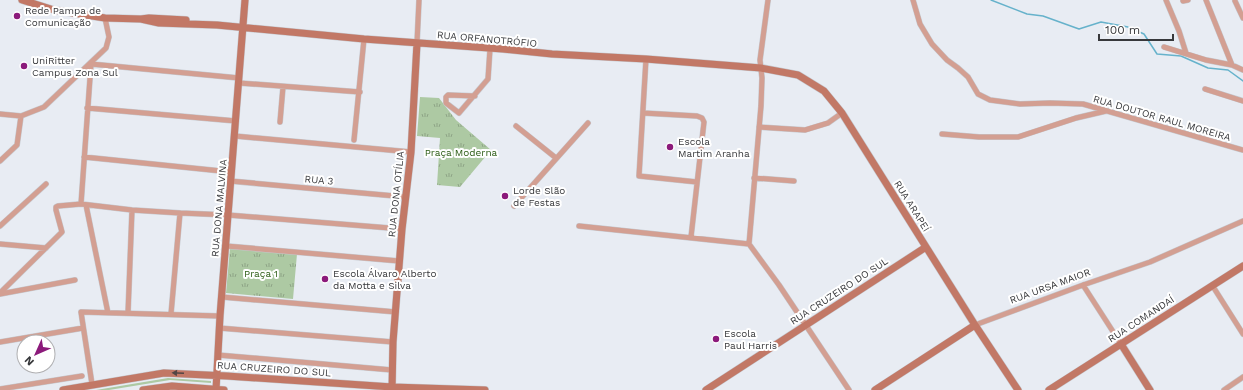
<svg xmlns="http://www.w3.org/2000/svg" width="1243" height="390" font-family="'Work Sans',sans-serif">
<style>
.grass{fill:#adc9a3}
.park{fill:url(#park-tufts)}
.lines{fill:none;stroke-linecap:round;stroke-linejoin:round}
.stream{stroke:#66b2cb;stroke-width:1.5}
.street-casing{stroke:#c5c8ce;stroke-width:6}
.secondary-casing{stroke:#c5c8ce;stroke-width:8}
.street{stroke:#d39f92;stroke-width:5}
.secondary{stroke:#c27866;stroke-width:7}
.oneway{fill:#534544}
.poi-dot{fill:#8c1a7b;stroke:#fff;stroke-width:1.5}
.labels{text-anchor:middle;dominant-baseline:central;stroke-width:4;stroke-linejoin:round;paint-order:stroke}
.poi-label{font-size:10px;fill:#37383b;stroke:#fff;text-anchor:start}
.street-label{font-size:10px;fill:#37383b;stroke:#fff}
.park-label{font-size:10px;fill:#2a5b13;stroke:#fff}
</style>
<defs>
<pattern id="park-tufts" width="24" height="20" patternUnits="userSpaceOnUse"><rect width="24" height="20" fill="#adc9a3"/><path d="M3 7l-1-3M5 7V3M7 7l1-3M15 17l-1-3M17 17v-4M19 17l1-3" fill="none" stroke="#8ea486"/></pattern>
</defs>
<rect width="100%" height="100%" fill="#e8ecf3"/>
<path class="grass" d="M168 378 211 381V383L170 380 109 390H96Z"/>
<path class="park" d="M420 97 439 98 456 120 491 150 460 187 437 185 440 138 417 136Z
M230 248 297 254 293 299 226 293Z"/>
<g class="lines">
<path class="stream" d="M991 0 1027 14 1043 16 1079 29 1101 22 1128 27 1144 34 1157 54 1181 56 1208 68 1228 70 1243 81"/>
<defs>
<path id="street" d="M768 0 760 60 762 78 761 106 749 244 779 285 849 390
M913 0 920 24 932 44 947 60 958 68 968 77 978 94 990 100 1020 104 1050 103 1083 104 1243 150
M1166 0 1179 31 1186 53
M1206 0 1232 65
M1183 1 1188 0
M1235 1 1243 18
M417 43 419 0
M1164 47 1206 60 1232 65 1243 70
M646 59 639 176 697 182
M239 83 360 92
M1205 89 1243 101
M475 96 448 95 446 97V103L459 113 488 79 490 49
M87 108 236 121
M643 113 697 116 702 118 704 122 691 237
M0 114 21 116 44 107 106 48 109 37 105 18
M280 122 283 87
M516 126 556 158
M759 127 805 130 828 123 842 113
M942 134 979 137H1018L1076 118 1106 111
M235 136 411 152
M354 140 364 39
M84 157 231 172
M0 161 17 145 21 116
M754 178 794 181
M230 181 406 197
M81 204 91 64 239 78
M86 205 108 313
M514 206 588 123
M0 226 46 184
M579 226 749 244
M0 244 46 248
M226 246 399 261
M1083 285 1121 344
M1212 285 1243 334
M0 293 62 232 56 210V207L58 206 81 204 132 210 180 213 228 215 402 229
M0 294 75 280
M222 297 396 312
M128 313 132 210
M171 314 180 213
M975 325 1083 285 1150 262 1243 221
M219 328 393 342
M0 342 83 328
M218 355 392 370
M92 384 81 312 220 316
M0 389 82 376
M1224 390 1243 377"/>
<path id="secondary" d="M22 0 54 10 105 18 141 19 149 18 186 20
M141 19 159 23 217 25 364 39 503 49 552 54 646 59 761 68 798 75 824 91 842 113 975 325 1018 390
M1121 344 1150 390
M63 390 164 373 227 376 392 387 485 390
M143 390 172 386 224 390
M216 390 220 316 245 0
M392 390 393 342 402 229 411 152 417 43
M706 390 926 247
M875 390 975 325
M1049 390 1243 266"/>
</defs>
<use href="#street" class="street-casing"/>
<use href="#secondary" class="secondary-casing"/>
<use href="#street" class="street"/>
<use href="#secondary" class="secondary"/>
</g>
<defs><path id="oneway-solid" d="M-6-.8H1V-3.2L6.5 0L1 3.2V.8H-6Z"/></defs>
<use class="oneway" href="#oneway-solid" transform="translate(178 373) rotate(-177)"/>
<g class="poi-dot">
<circle cx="17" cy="16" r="4"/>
<circle cx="24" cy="66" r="4"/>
<circle cx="670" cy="147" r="4"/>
<circle cx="505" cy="196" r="4"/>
<circle cx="325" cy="279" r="4"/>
<circle cx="716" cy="339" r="4"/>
</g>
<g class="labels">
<g class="poi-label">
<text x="25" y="10">Rede Pampa de<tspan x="25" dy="12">Comunicação</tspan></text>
<text x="32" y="60">UniRitter<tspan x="32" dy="12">Campus Zona Sul</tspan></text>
<text x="678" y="141">Escola<tspan x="678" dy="12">Martim Aranha</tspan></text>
<text x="513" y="190">Lorde Slão<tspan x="513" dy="12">de Festas</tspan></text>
<text x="333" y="273">Escola Álvaro Alberto<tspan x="333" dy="12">da Motta e Silva</tspan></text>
<text x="724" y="333">Escola<tspan x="724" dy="12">Paul Harris</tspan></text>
</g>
<g class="street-label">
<text transform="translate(487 39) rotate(5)">RUA ORFANOTRÓFIO</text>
<text transform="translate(1162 118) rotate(16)">RUA DOUTOR RAUL MOREIRA</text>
<text transform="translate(319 180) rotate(5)">RUA 3</text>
<text transform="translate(396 194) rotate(-84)">RUA DONA OTÍLIA</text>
<text transform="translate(912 206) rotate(58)">RUA ARAPEÍ</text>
<text transform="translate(219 208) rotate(-85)">RUA DONA MALVINA</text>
<text transform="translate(1050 286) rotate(-20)">RUA URSA MAIOR</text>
<text transform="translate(839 291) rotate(-33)">RUA CRUZEIRO DO SUL</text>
<text transform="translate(1141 319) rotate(-33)">RUA COMANDAÍ</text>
<text transform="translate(274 369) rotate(4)">RUA CRUZEIRO DO SUL</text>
</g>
<g class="park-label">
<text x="461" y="152">Praça Moderna</text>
<text x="261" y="273">Praça 1</text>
</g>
</g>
<g transform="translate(36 354) rotate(225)"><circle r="19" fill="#ffffff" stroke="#afafb1"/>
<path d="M0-3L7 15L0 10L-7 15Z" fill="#8c1a7b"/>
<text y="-6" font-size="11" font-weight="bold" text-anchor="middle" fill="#37383b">N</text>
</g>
<path d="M1099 34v6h74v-6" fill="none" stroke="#37383b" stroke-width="2"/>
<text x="1105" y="34" font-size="12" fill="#37383b" stroke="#ffffff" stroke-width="3" paint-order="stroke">100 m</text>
</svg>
